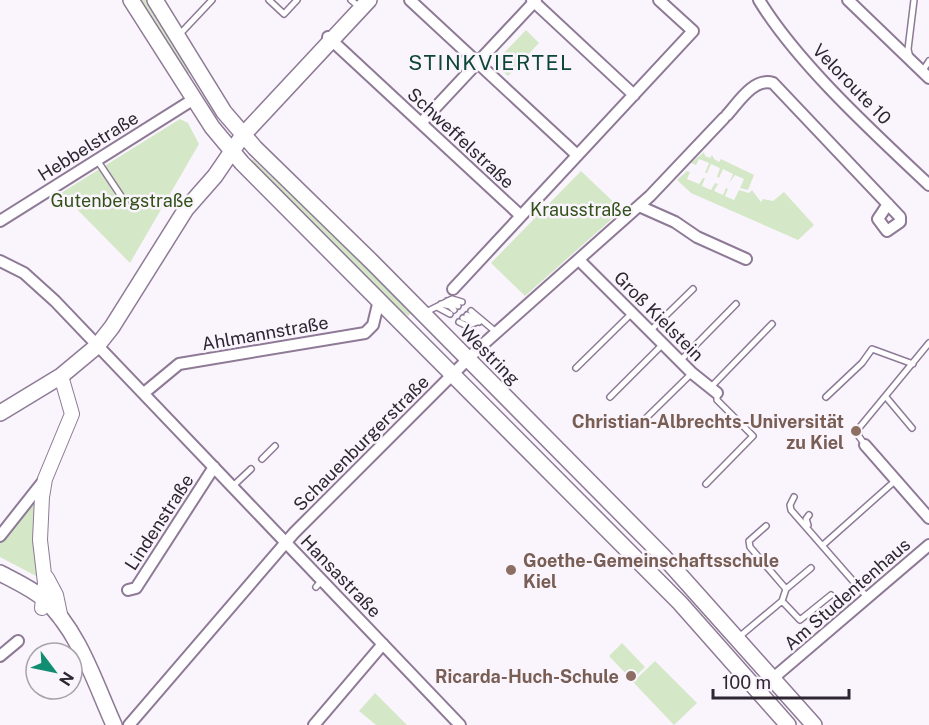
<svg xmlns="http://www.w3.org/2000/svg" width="929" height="725" font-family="'Public Sans',sans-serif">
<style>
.green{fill:#d4e8c7}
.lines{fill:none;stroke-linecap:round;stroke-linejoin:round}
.service-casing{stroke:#8e7a96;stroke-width:8}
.minor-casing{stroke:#8e7a96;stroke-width:14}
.tertiary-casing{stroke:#8e7a96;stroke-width:16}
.secondary-casing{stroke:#8e7a96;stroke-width:18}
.service{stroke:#fff;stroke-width:5}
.minor{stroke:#fff;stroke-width:10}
.tertiary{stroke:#fff;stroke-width:14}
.secondary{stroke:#fff;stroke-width:15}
.education-dot{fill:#8d6e63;stroke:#faf5fc;stroke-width:2}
.labels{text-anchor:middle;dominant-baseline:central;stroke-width:5;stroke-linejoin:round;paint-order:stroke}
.street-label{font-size:18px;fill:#2e2632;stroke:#faf5fc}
.park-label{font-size:18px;fill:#32521a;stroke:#faf5fc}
.education-label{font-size:18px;font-weight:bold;fill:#785e54;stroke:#faf5fc;text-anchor:end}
.quarter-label{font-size:21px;letter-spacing:1.5px;fill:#104638;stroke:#faf5fc}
</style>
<rect width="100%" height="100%" fill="#faf5fc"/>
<path class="green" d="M136 0H151L192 72 187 74Z
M526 30 539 43 508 76 500 69 499 58Z
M180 119 188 123 199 144 130 263 61 193Z
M704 152 705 156 710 158 712 155 714 159 719 162 721 159 754 175 748 190 740 188 744 179 735 175 729 183 733 174 723 169 719 178 717 177 720 168 711 164 707 173H705L709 163 699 159 696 165 691 163Z
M253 159 301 204 313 211 408 305 405 309 413 311 408 316 387 301 249 164Z
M581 171 622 210 525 296 491 263Z
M687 171 690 172 687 179 699 184 703 178H705L702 186 711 190 715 183 718 184 714 191 723 195 726 188 728 189 725 196 734 200 739 190 749 193 752 190 761 202 763 199 773 201 784 192 814 225 798 240 691 193 677 180Z
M37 494 36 576 0 557V540Z
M622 643 645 667 632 680 609 656Z
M655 661 697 703 674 725 633 682Z
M375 693 407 725H376L359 711Z"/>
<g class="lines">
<defs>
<path id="service" d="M269 0 284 14 297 0
M351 0 357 5
M179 35 212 0
M910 58 908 49 914 0
M922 72 929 61
M97 160 125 202
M447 301 458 306
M441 304 450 306 454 310
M437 307 450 314
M471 311 496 332
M426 312 452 299 462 302
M467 315 479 322
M463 318 473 322
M459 322 467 326 477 322
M650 331 693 289
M680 361 736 304
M576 368 632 313
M710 388 772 324
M610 397 663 344
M826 397 862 363 872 349 913 364
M886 397 912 428
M641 423 692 373
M865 445 858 435 859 428 929 343
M262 459 275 446
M706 484 753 436 717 400V393
M233 486 251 469
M794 497 790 505 791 510 867 597
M808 525 806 519 809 515
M766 526 749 541 750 547 786 589
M823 545 896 480
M316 587 322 580
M782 601 786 589 811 568
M739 637 782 601 800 620 831 595"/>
<path id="minor" d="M410 0 577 155
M532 0 634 95
M759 0C798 64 874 133 929 185
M848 0 929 78
M328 37 521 216
M727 115C738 103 754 77 773 83L900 217V222L887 231 878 219 888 204
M421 123 536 0
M639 206 675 222 697 237 746 259
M0 221 194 99
M579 260 692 373 717 393
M0 261 24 273 55 301 460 725
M453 289 693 31 659 0
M144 393 179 364 365 333 373 325 379 300
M865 445 929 518
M0 536 45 479
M128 590 136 588 214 467
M0 656 18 641
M758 691 929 545
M129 725 294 533 479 348 650 196 724 118
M314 725 383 644"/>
<path id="tertiary" d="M47 578 56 595 61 619
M42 608 45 583 40 540 42 497 45 479 72 414 61 376"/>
<path id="secondary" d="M131 0 212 127 242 163 680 603 788 725
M155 0 224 112 255 148 372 262 663 556 814 725
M0 413 61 376 97 346 112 327 186 209 215 176 243 135 369 0
M0 573C15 581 31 588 44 599 79 631 95 683 114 725"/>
</defs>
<use href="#service" class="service-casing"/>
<use href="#minor" class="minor-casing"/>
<use href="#tertiary" class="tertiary-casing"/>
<use href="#secondary" class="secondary-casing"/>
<use href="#service" class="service"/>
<use href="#minor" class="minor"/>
<use href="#tertiary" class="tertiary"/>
<use href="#secondary" class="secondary"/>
</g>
<g class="education-dot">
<circle cx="856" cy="431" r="6"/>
<circle cx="511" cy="570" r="6"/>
<circle cx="631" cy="676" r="6"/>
</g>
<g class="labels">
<g class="street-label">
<text transform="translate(852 84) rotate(46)">Veloroute 10</text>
<text transform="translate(461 138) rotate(43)">Schweffelstraße</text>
<text transform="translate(88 146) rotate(-32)">Hebbelstraße</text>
<text transform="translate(659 316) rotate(45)">Groß Kielstein</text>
<text transform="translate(265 333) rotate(-10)">Ahlmannstraße</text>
<text transform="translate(490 355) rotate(45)">Westring</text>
<text transform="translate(361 443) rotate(-45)">Schauenburgerstraße</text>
<text transform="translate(159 522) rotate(-57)">Lindenstraße</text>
<text transform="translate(341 576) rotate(46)">Hansastraße</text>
<text transform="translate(847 594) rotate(-41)">Am Studentenhaus</text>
</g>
<g class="park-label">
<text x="122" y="200">Gutenbergstraße</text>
<text x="581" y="209">Krausstraße</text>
</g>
<g class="education-label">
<text x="844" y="421">Christian-Albrechts-Universität<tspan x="844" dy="21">zu Kiel</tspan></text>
<text x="523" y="560" text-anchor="start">Goethe-Gemeinschaftsschule<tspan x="523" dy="21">Kiel</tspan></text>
<text x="619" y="676">Ricarda-Huch-Schule</text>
</g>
<g class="quarter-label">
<text x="491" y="62">STINKVIERTEL</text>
</g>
</g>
<g transform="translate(54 671) rotate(122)"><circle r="28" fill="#faf5fc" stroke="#a8a2ab" stroke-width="1.5"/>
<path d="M0-4.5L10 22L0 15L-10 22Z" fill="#108d72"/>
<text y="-9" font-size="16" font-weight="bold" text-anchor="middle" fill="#2e2632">N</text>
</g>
<path d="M713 689v9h136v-9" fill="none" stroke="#2e2632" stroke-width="3"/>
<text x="722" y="689" font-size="18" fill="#2e2632" stroke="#faf5fc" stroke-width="4.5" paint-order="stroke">100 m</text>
</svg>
